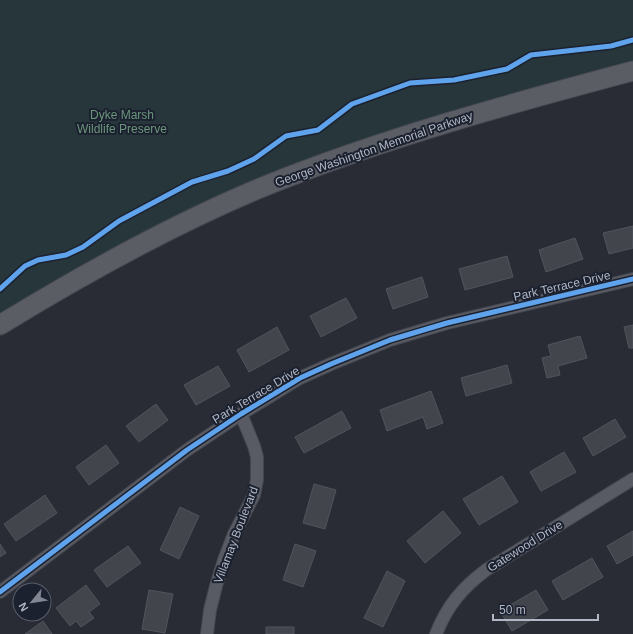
<svg xmlns="http://www.w3.org/2000/svg" width="633" height="634" font-family="Helvetica,sans-serif">
<style>
.green{fill:#26363b}
.building{fill:#43454d;stroke:#50545d}
.lines{fill:none;stroke-linecap:round;stroke-linejoin:round}
.street-casing{stroke:#45474e;stroke-width:14}
.primary-casing{stroke:#464952;stroke-width:21}
.street{stroke:#585b63;stroke-width:12}
.primary{stroke:#5b5d65;stroke-width:19}
.cycleway-casing{stroke:#1c212f;stroke-width:8}
.cycleway{stroke:#60a3ed;stroke-width:5}
.labels{text-anchor:middle;dominant-baseline:central;stroke-width:4;stroke-linejoin:round;paint-order:stroke}
.park-label{font-size:12px;fill:#6b967b;stroke:#1c212f}
.street-label{font-size:12px;fill:#b2b7c6;stroke:#1c212f}
</style>
<rect width="100%" height="100%" fill="#292c35"/>
<path class="green" d="M0 0H633V75L408 135 119 257 0 330Z"/>
<path class="building" d="M633 226V248L609 254 603 233Z
M575 238 583 259 546 272 539 250Z
M507 256 513 277 465 290 459 269Z
M422 277 428 297 393 309 386 289Z
M346 298 357 318 321 337 310 316Z
M633 325V348H629L624 327Z
M277 327 289 350 249 372 237 350Z
M580 336 587 358 558 366 560 375 547 378 542 358 551 356 548 345Z
M507 365 512 383 466 396 461 378Z
M218 366 230 386 196 405 184 385Z
M431 391 443 423 427 429 423 417 387 431 380 410Z
M156 404 168 420 139 442 126 426Z
M342 411 351 428 304 453 295 437Z
M615 419 626 437 593 456 583 438Z
M106 445 119 463 89 485 76 467Z
M564 452 576 472 541 491 530 472Z
M502 476 518 502 479 525 463 499Z
M314 484 336 490 325 529 303 523Z
M45 495 57 513 16 541 4 524Z
M180 507 199 516 179 559 160 550Z
M443 511 461 533 425 563 407 541Z
M633 531V555L617 564 607 546Z
M0 544 6 553 0 557Z
M295 544 316 551 303 587 283 580Z
M128 546 141 563 107 587 94 570Z
M592 558 603 577 563 600 552 581Z
M387 571 405 581 383 627 364 618Z
M86 585 100 604 89 612 94 618 81 627 76 621 70 626 56 608Z
M149 590 173 594 165 633 142 629Z
M536 590 548 610 512 631 500 611Z
M43 621 52 634H25Z
M266 627H294V634H266Z"/>
<g class="lines">
<defs>
<path id="street" d="M0 592 187 450 241 414 300 378 331 364 390 340 447 323 633 279
M207 634 210 610 216 586 224 560 234 534 254 495 257 480V457L254 446 241 414
M436 634C447 606 462 588 486 570L633 479"/>
<path id="primary" d="M0 325C85 273 173 224 265 186 384 138 509 104 633 71"/>
</defs>
<use href="#street" class="street-casing"/>
<use href="#primary" class="primary-casing"/>
<use href="#street" class="street"/>
<use href="#primary" class="primary"/>
<defs>
<path id="cycleway" d="M0 289 25 266 38 260 66 255 83 247 119 221 192 182 228 171 254 159 286 136 318 130 352 104 410 83 454 80 507 69 531 55 611 46 633 40
M0 592 187 450 241 414 300 378 331 364 390 340 447 323 633 279"/>
</defs>
<use href="#cycleway" class="cycleway-casing"/>
<use href="#cycleway" class="cycleway"/>
</g>
<g class="labels">
<g class="park-label">
<text x="122" y="115">Dyke Marsh<tspan x="122" dy="14">Wildlife Preserve</tspan></text>
</g>
<g class="street-label">
<text transform="translate(374 149) rotate(-19)">George Washington Memorial Parkway</text>
<text transform="translate(562 286) rotate(-13)">Park Terrace Drive</text>
<text transform="translate(256 395) rotate(-31)">Park Terrace Drive</text>
<text transform="translate(236 535) rotate(-69)">Villamay Boulevard</text>
<text transform="translate(525 546) rotate(-32)">Gatewood Drive</text>
</g>
</g>
<g transform="translate(32 602) rotate(240)"><circle r="19" fill="#1c212f" stroke="#585d6b"/>
<path d="M0-3L7 15L0 10L-7 15Z" fill="#828693"/>
<text y="-6" font-size="11" font-weight="bold" text-anchor="middle" fill="#b2b7c6">N</text>
</g>
<path d="M493 614v6h105v-6" fill="none" stroke="#b2b7c6" stroke-width="2"/>
<text x="499" y="614" font-size="12" fill="#b2b7c6" stroke="#1c212f" stroke-width="3" paint-order="stroke">50 m</text>
</svg>
